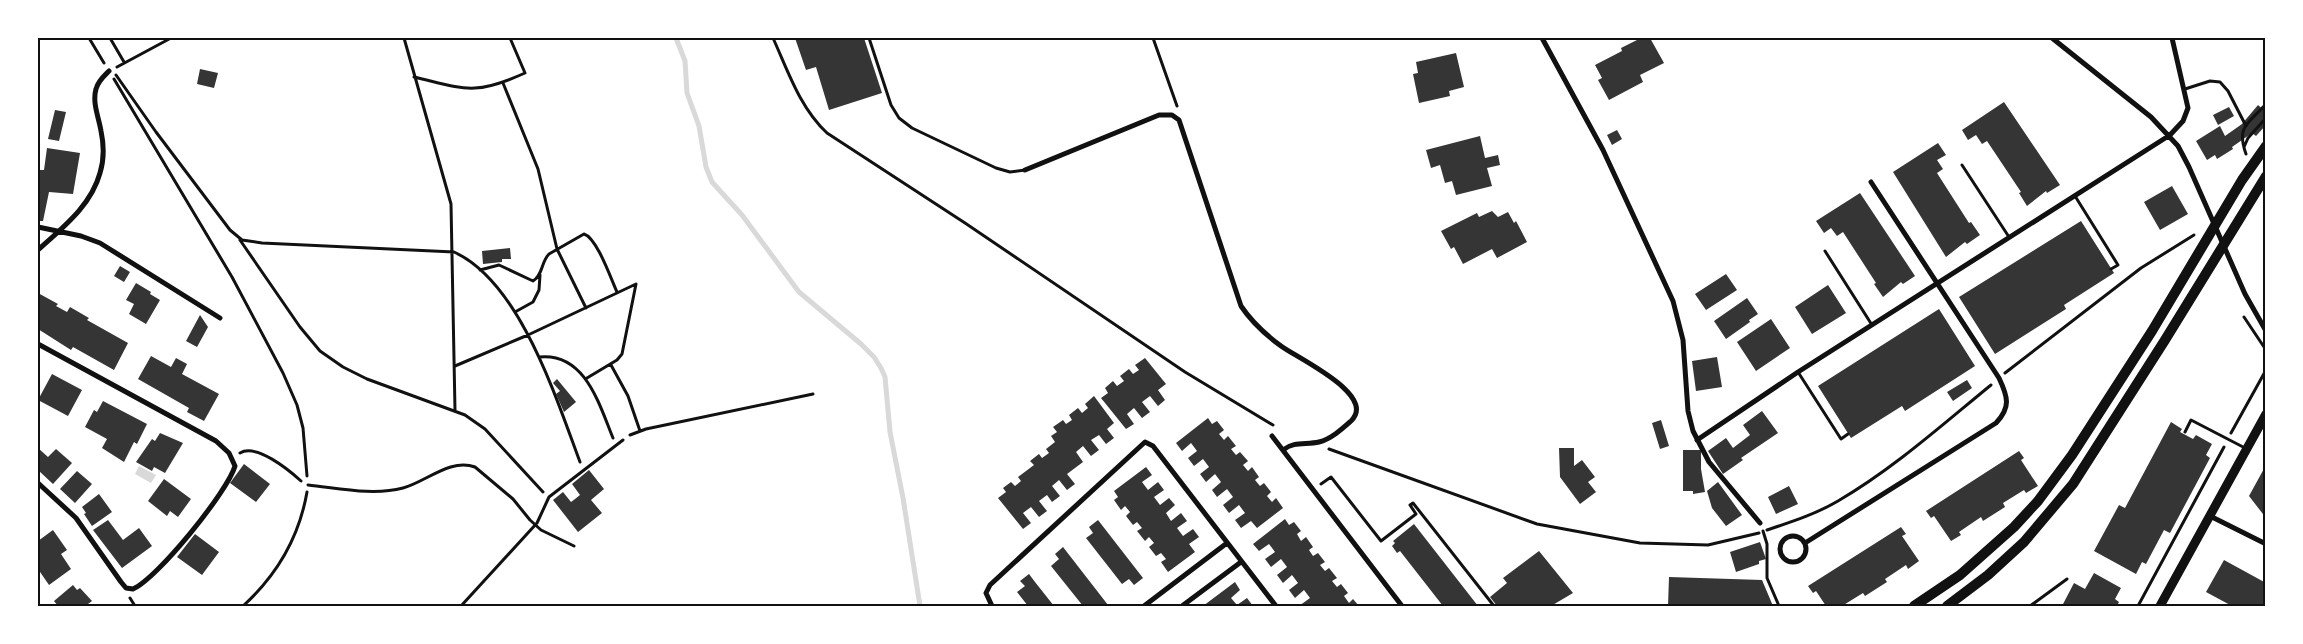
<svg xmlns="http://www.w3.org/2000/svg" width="2303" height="644" font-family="'Public Sans',sans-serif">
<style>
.water{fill:#d9d9d9}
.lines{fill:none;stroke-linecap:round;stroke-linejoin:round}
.stream{stroke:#d9d9d9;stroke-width:5}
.building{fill:#353535}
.path{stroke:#111;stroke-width:3}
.service{stroke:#111;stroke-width:3}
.minor{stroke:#111;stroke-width:5}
.tertiary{stroke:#111;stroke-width:9}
.secondary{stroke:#111;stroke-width:10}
.neatline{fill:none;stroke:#111;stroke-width:2}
</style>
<rect width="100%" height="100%" fill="#fff"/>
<path class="water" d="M139 466 156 475 151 483 135 474Z"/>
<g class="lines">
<path class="stream" d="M676 38 685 61 687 93 699 126 706 167 712 182 742 215 799 292 861 344 874 357 881 368 885 377 890 432 903 498 920 606"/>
</g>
<path class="building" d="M795 38H864L882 93 829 110 816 67 806 70Z
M1641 38H1650L1664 63 1640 75 1643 82 1609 100 1598 80 1602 78 1595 65 1622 51 1621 48Z
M1456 53 1464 87 1449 91 1450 96 1419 103 1413 74 1418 73 1416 62Z
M200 69 218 73 214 88 197 84Z
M2004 102 2060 185 2047 193 2046 191 2027 206 2019 193 2021 192 1987 141 1982 144 1976 135 1968 140 1962 130Z
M2258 105 2266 112V125L2256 136 2252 133 2232 147 2233 149 2217 159 2215 155 2207 160 2196 141 2220 126 2225 136 2242 124Z
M2229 107 2234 116 2218 125 2213 115Z
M55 110 66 112 59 141 48 139Z
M1617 130 1622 139 1612 145 1607 135Z
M1480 136 1485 158 1498 155 1500 165 1487 168 1492 186 1456 195 1452 181 1445 183 1440 165 1431 168 1426 150Z
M1938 143 1946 155 1937 160 1943 169 1937 173 1969 223 1971 222 1980 235 1967 244 1965 242 1946 257 1893 172Z
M47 148 80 153 73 194 49 192 43 221H38V177L39 170H44Z
M2172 186 2188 214 2160 230 2144 202Z
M1860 193 1915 276 1903 284 1901 282 1883 297 1874 284 1876 283 1843 232 1837 236 1831 228 1824 233 1816 221Z
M1492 211 1498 217 1508 212 1514 223 1516 221 1527 242 1497 258 1492 249 1463 264 1454 247 1451 249 1441 231 1477 213 1479 217Z
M2081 221 2114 273 2064 305 2066 309 1995 354 1959 297Z
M510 248 511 259H502V262L483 264 482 251Z
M120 266 130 272 124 282 114 276Z
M1726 274 1737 290 1706 310 1695 294Z
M136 283 151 292 150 294 160 300 146 324 129 314 134 304 126 300Z
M1828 285 1846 313 1812 334 1795 307Z
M38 293 58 304 56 306 67 312 70 307 89 318 87 320 128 343 114 370 73 347 71 350 38 329Z
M1747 298 1758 314 1749 320 1750 322 1726 339 1714 321Z
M1939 309 1975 366 1905 411 1902 406 1851 438 1818 386Z
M200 315 208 327 197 347 186 341Z
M1771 319 1790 348 1756 371 1737 342Z
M151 356 171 367 176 358 187 364 182 374 219 394 204 421 187 412 189 408 138 379Z
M1717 357 1722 387 1696 391 1692 361Z
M1145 358 1166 384 1158 390 1165 400 1158 406 1150 396 1142 402 1150 412 1142 418 1134 408 1127 414 1134 424 1126 429 1101 398 1108 393 1105 388 1113 381 1117 386 1124 381 1120 376 1129 369 1133 374 1139 370 1135 365Z
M52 374 82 390 68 416 38 400Z
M557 379 576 402 564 412 556 394 560 391 553 383Z
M1967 380 1972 388 1953 401 1947 392Z
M1094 396 1114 423 1107 429 1114 438 1106 444 1099 435 1091 440 1099 450 1091 456 1083 446 1076 452 1083 462 1067 474 1075 484 1067 490 1059 480 1052 486 1060 496 1052 502 1047 495 1039 501 1047 511 1039 517 1031 507 1023 513 1031 523 1023 529 998 498 1006 492 1003 488 1011 482 1015 486 1021 481 1018 477 1034 465 1030 461 1039 454 1042 458 1049 453 1046 449 1055 442 1051 436 1057 432 1053 427 1063 420 1066 424 1072 420 1069 415 1078 408 1082 413 1088 408 1085 404Z
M103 401 147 424 137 444 134 442 124 462 102 448 107 439 85 427 94 410 97 412Z
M1762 411 1778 433 1741 458 1743 460 1723 474 1708 451 1726 438 1733 448 1750 435 1743 425Z
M1208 418 1212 424 1217 421 1224 430 1219 434 1224 440 1228 436 1236 446 1231 449 1236 455 1240 452 1248 461 1243 465 1248 471 1252 467 1259 477 1255 480 1260 486 1264 483 1271 492 1267 496 1272 502 1276 498 1283 508 1257 528 1251 521 1241 528 1235 520 1245 513 1239 505 1229 513 1223 505 1233 497 1227 489 1217 497 1212 490 1221 482 1215 474 1206 482 1200 474 1209 467 1203 459 1194 466 1188 458 1197 451 1191 443 1182 451 1176 443Z
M1661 420 1669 446 1660 449 1652 423Z
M2171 422 2182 429 2180 432 2193 439 2196 435 2212 444 2206 455 2210 458 2170 533 2164 530 2146 564 2142 562 2136 574 2094 551 2119 505 2125 508Z
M160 433 183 443 165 473 154 467 152 471 136 462 152 439 155 441Z
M38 448 48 457 56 449 72 463 53 484 38 470Z
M1559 448H1574V466L1582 460 1595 477 1588 482 1596 492 1580 504 1560 477Z
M1683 450H1701V469L1705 492 1693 494V491H1683Z
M2019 451 2024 458 2021 460 2038 486 2026 493 2024 490 2003 503 2005 507 1983 521 1981 517 1959 532 1961 535 1951 541 1934 516 1931 518 1926 511Z
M244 464 270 484 256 502 230 483Z
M2266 465V518L2249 496Z
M1146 467 1152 475 1142 482 1148 490 1158 482 1164 490 1154 497 1160 505 1169 498 1175 505 1166 513 1171 521 1181 513 1187 521 1177 528 1183 536 1193 529 1199 537 1189 544 1195 552 1168 572 1161 562 1166 559 1161 553 1156 556 1149 547 1154 543 1149 537 1145 541 1137 531 1142 528 1137 522 1133 525 1126 516 1130 512 1125 506 1121 510 1114 500 1118 497 1114 491Z
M589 470 604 489 591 500 602 513 578 532 553 500 563 492 571 502 575 499 580 495 572 484Z
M77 471 92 484 75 503 60 489Z
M164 479 191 499 178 517 170 511 167 516 148 501Z
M1718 482 1742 515 1726 526 1712 508 1707 491Z
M1789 486 1798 504 1776 514 1768 497Z
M99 494 112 512 92 526 84 514 86 513 82 507Z
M1285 519 1289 525 1294 522 1301 531 1297 534 1301 541 1306 537 1313 547 1309 550 1313 556 1318 553 1325 562 1320 565 1325 571 1329 568 1337 578 1332 581 1337 587 1341 584 1348 593 1344 596 1349 603 1353 599 1359 606H1299L1310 598 1304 590 1295 598 1289 590 1298 583 1292 575 1283 583 1277 575 1287 567 1281 559 1271 567 1265 559 1275 552 1269 544 1259 551 1253 544Z
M108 520 123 540 139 528 152 546 122 568 93 530Z
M1098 520 1143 578 1134 585 1129 579 1122 584 1086 538 1093 533 1089 527Z
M1414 524 1478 606H1443L1400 551 1397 553 1392 546 1395 543 1393 541Z
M1901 527 1906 534 1902 536 1919 561 1908 569 1906 565 1885 579 1887 582 1865 596 1863 593 1842 606H1826L1816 591 1813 593 1808 586Z
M53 530 67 550 61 554 71 569 49 585 38 569V541Z
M195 534 219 552 202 575 177 557Z
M1760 542 1766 559 1759 561V564L1736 572 1730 552Z
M1063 547 1108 605 1106 606H1083L1051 566 1059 559 1055 554Z
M1539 551 1573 593 1551 606H1497L1490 597 1507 583 1503 578Z
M2224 560 2266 583V606H2232L2206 592Z
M2094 573 2121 588 2115 599 2119 602 2117 606H2062L2074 583 2085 589Z
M1029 574 1035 582 1054 606H1028L1017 592 1025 586 1020 581Z
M1669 577 1762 580 1773 606H1668Z
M1235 582 1240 590 1231 598 1237 605 1247 598 1253 606H1203Z
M73 585 77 590 80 588 92 601 88 604 90 606H58L54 601Z"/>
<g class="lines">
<path class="path" d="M89 38 104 63
M110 38 124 62
M404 38 451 204 455 410
M773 38C788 71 800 108 827 133L965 223 1185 372 1273 425
M1153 38 1177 106
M117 67 171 38
M116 75 156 132 230 230 242 240 262 243 454 252C520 282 556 398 580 462
M414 77C465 89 474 96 525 73L510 38
M114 79 232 277 283 373 297 405 303 428 307 476
M503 83 538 169 557 249 586 308
M240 240 300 327 320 351 343 367 367 379 465 415 485 429 543 492
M480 270 499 265 533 281C543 275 541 262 549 254L584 234C597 238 611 279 617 292
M515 312 533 302 539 290 540 275
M2244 317 2266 350
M539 357C585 352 599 404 613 438
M611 365 628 396 640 431
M455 366 528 335 636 284 622 354 617 360 587 378
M2005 373 2141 268 2194 235
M2231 433 2266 370
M630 435 646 429 813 394
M1329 449 1537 524 1640 543 1708 545 1759 533
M240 453C256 443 289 470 301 481
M1321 484 1331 477 1381 541 1416 514 1410 505 1413 503 1494 606
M1767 530C1791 522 1816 514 1838 501 1893 469 1942 425 1991 385
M1763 531 1767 544V578L1779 606
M130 598 135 606
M243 606C277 575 299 538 307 492
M2030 606 2067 579
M2138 606 2224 447"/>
<path class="service" d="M869 38 891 105 899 118 912 128 996 168 1010 172 1025 170
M2185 89 2210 81 2220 82 2228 91 2246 126
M2244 147 2248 138 2266 118
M2246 154C2236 126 2248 124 2266 104
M1962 165 2009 237
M2075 196 2118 265 2111 269
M1825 251 1872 325
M1798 372 1841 439 1848 434
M2185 432 2191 420 2245 448
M308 485C338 488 373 496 403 488 426 482 450 458 475 467L513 499 530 520 541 530 574 546
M461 606 537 523 549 497 623 440"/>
<path class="minor" d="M1542 38 1603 150 1673 301 1683 340 1688 411 1693 431 1709 462 1760 523
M2052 38 2151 117 2178 146 2189 167 2245 294 2266 331
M1025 170 1159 115H1172L1179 120 1241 306C1251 321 1266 335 1281 346 1297 358 1378 395 1351 421 1342 429 1331 439 1319 442 1306 445 1294 441 1283 450
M38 227 81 236 100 243 220 318
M38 250C62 228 91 206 100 173 104 160 104 145 101 131 99 118 92 103 96 89 98 81 104 76 109 71
M38 344 216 441 229 453 235 466C228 491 157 579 133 589L126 588 121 582 76 518 38 483
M1272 436 1402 606
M1697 440 1798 372 2170 135 2183 121 2188 108 2172 38
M2210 516 2266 544
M1780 549a13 13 0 1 1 26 0a13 13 0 1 1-26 0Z
M1805 543 1996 423C2011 407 2008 397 1999 378L1871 182
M992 606 986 593 990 585 1145 442 1153 446 1276 606
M1144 606 1227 543
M1182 606 1241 562"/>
<path class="tertiary" d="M2160 606 2266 414"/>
<path class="secondary" d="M1914 606 1960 575 2014 527 2038 501 2072 455 2152 331 2242 180 2266 146
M1947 606 1988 575 2024 542 2073 484 2165 340 2266 176"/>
</g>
<rect width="2303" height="644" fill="none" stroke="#ffffff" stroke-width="78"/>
<rect x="39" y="39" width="2225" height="566" class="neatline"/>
</svg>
